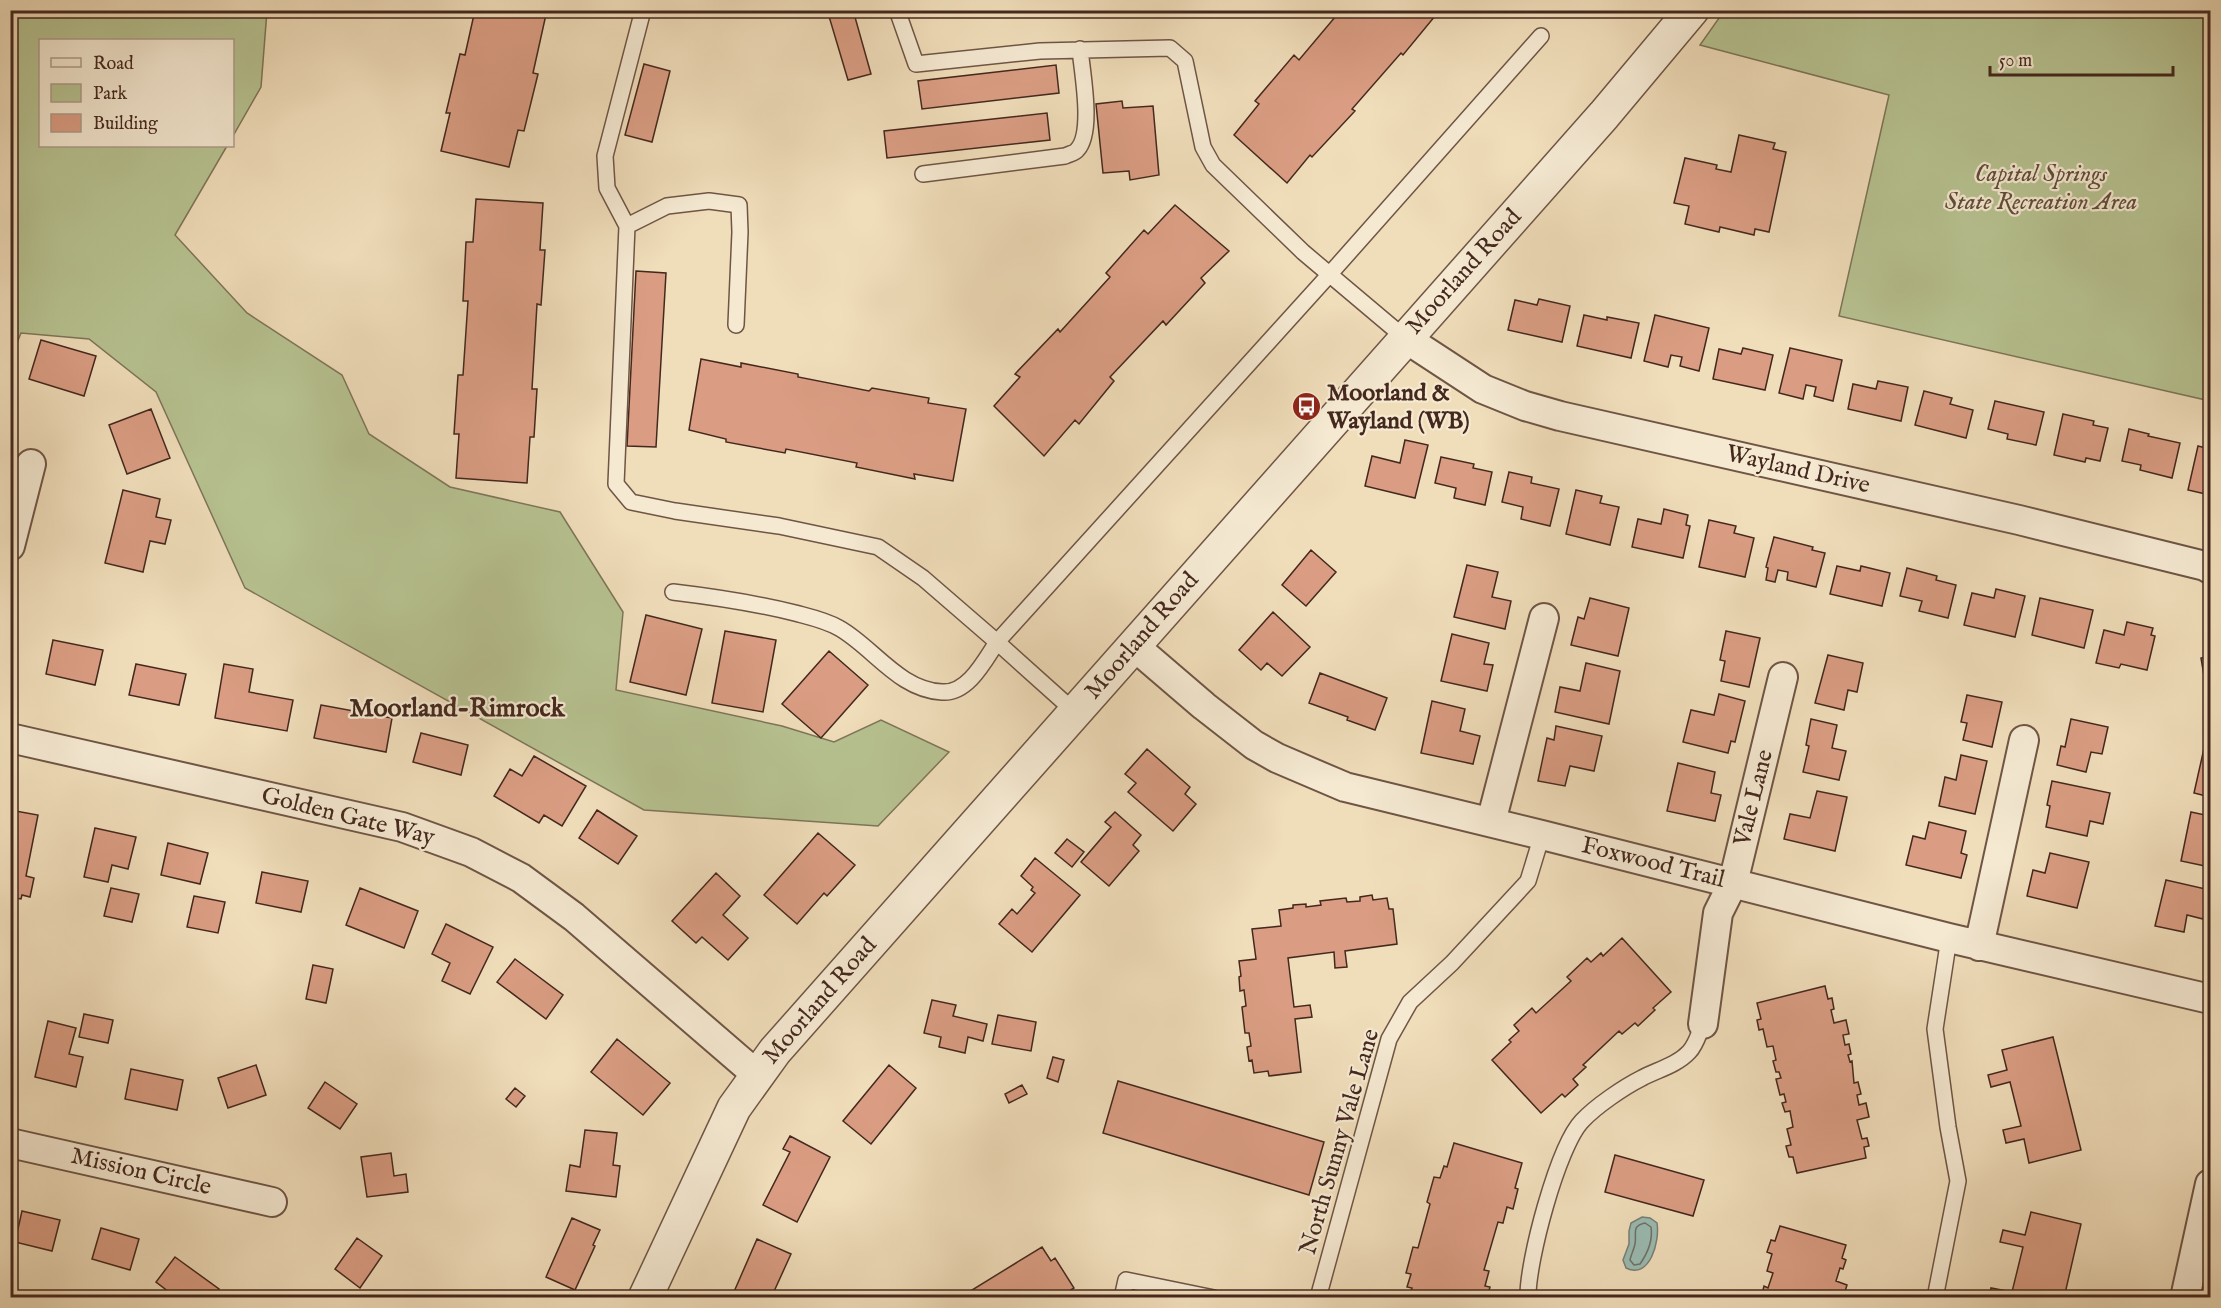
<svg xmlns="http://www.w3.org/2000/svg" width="2221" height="1308" font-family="'IM FELL English',serif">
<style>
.green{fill:#b7c291;stroke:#7e7558;stroke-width:1.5}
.water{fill:#9abbb2;stroke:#788077;stroke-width:1.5}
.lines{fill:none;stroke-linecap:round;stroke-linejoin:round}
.shore{stroke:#6f7268;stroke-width:1.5}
.building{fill:#da9d83;stroke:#44281e;stroke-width:1.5}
.service-casing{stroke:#6f5545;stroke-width:18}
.minor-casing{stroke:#6f5545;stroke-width:32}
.tertiary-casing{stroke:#6f5545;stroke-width:36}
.service{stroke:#f5e9d2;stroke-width:15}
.minor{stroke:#f5e9d2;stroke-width:28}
.tertiary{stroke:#f5e9d2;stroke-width:33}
.labels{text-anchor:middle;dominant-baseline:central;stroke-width:4.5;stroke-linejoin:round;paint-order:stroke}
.park-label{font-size:24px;font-style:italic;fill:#614e3b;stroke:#f5e9d2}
.street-label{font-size:24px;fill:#44281e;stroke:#f5e9d2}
.poi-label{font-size:24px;font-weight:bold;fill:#44281e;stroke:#f5e9d2;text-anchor:start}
.neighbourhood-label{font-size:26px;font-weight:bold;fill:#44281e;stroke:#f5e9d2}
</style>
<rect width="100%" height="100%" fill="#f0ddba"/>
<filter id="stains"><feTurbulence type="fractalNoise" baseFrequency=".00333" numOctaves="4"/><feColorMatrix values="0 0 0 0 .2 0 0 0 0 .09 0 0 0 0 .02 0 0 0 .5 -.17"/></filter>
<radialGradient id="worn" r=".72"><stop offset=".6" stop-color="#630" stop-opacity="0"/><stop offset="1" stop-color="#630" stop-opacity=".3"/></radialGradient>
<path class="green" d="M11 10 267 11 261 87 233 136 232 40H40V146H227L175 235 247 313 342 375 369 434 450 487 560 512 623 612 616 690 782 726 834 742 881 720 949 752 878 826 644 810 245 588 156 392 89 339 21 333 11 358Z
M1724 11H2210V401L1839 316 1889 95 1700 45Z"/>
<path class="water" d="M1642 1217 1650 1218 1657 1223C1660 1241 1650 1280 1626 1268L1623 1260 1629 1244V1231L1631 1223Z"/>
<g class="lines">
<path class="shore" d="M1645 1223 1651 1227C1653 1240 1647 1254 1640 1264L1634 1265 1630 1260C1631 1255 1634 1249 1635 1244 1637 1233 1631 1226 1645 1223Z"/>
</g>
<path class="building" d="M475 10H547L533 73 538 74 524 131 518 130 509 167 441 151 450 113H446L460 54 465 55Z
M836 10H853L871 74 848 80 828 13Z
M1341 10H1440L1403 55 1401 53 1352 109 1355 111 1312 157 1310 155 1287 183 1234 135 1259 104 1255 101 1294 55 1299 60Z
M644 64 670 71 652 142 625 135Z
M1056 65 1059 93 922 109 918 81Z
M1122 101 1123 108 1153 106 1159 175 1130 180 1129 171 1103 173 1096 104Z
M1047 113 1050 140 887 158 884 131Z
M1739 135 1775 143 1773 149 1786 152 1769 232 1755 229 1754 235 1720 227 1719 232 1685 224 1689 206 1674 203 1685 158 1717 165 1716 169 1731 172Z
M476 199 543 203 540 250H545L541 305 537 304 532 389H537L534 437H530L527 483 456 478 459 434H454L458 375H463L468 301H463L466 242H473Z
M1175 205 1229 251 1201 278 1205 283 1166 325 1163 321 1110 377 1114 381 1079 424 1075 420 1044 456 994 406 1020 377 1015 374 1058 329 1060 332 1110 277 1106 273 1144 230 1148 234Z
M636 271 666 273 656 447 627 446Z
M1539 299 1570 306 1562 342 1508 330 1515 300 1537 305Z
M1584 315 1607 320V317L1639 323 1631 358 1577 346Z
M1655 315 1709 328 1699 371 1680 366 1682 357 1671 355 1668 367 1644 361Z
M41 340 96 356 84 396 29 379Z
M1743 348 1773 355 1765 390 1713 379 1719 349 1741 354Z
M1790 348 1842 360 1833 401 1814 396 1816 387 1806 385 1803 399 1779 393Z
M701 359 741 367V363L798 374V377L869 391 872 388 929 398 928 403 966 409 953 481 914 474 915 479 856 467 857 463 786 449 785 453 726 442V439L689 430Z
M1878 381 1908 387 1901 421 1848 409 1853 384 1876 389Z
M1924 391 1952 398 1950 404 1973 410 1966 438 1915 425Z
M1995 401 2044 412 2036 445 2007 439 2008 434 1988 429Z
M151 409 170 458 127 474 109 425Z
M2063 414 2094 421 2093 425 2108 428 2100 461 2086 458 2085 462 2054 455Z
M2129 429 2149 434 2148 436 2180 443 2172 478 2140 470 2141 465 2122 461Z
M1405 440 1428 445 1415 498 1365 486 1372 456 1400 463Z
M2198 446 2210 449V495L2188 490Z
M1441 457 1474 464 1473 468 1492 472 1485 505 1454 498 1456 488 1435 483Z
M1509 472 1532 477 1531 483 1559 489 1550 526 1521 519 1523 507 1502 502Z
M123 490 160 499 156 517 171 520 165 544 150 541 143 572 105 563Z
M1576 490 1602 496 1600 503 1619 507 1610 545 1566 534Z
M1664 509 1688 515 1686 525 1690 526 1683 558 1632 547 1638 519 1661 524Z
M1709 520 1736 526 1734 533 1754 538 1745 577 1699 567Z
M1774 537 1813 547 1812 550 1825 553 1816 587 1787 580 1788 572 1778 570 1775 582 1766 580 1768 568 1766 567Z
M1311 550 1336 572 1306 606 1282 585Z
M1467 565 1498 572 1492 597 1511 601 1505 629 1454 617Z
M1837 566 1860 571 1861 566 1890 573 1882 606 1830 594Z
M1907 568 1937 576 1936 580 1956 585 1948 618 1919 611 1922 601 1900 596Z
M1996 589 2025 596 2015 637 1964 625 1972 593 1994 598Z
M1590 598 1629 608 1618 656 1571 645 1578 617 1584 619Z
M2040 598 2093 610 2084 648 2032 635Z
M1273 612 1310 647 1282 676 1267 663 1261 670 1239 650Z
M646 615 702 629 686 695 630 682Z
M2127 622 2153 628 2151 635 2155 636 2147 670 2121 664 2119 668 2096 663 2104 630 2124 635Z
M725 631 776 640 763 712 712 703Z
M1726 631 1760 638 1749 687 1721 681 1725 661 1720 660Z
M1452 634 1489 643 1484 664 1493 665 1487 691 1441 681Z
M53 640 103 650 95 685 46 674Z
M829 651 868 685 821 738 782 704Z
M1828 655 1863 663 1857 692 1848 690 1844 710 1815 703Z
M2210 656V711L2201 658Z
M1586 663 1620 671 1609 724 1555 712 1560 687 1580 691Z
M136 664 186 674 179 705 129 695Z
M224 664 253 669 249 692 293 700 287 731 215 718Z
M1320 673 1387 698 1375 730 1347 720 1348 717 1309 703Z
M1719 694 1745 701 1735 742 1731 741 1728 753 1683 742 1691 710 1714 715Z
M1967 695 2002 702 1992 747 1963 740 1967 723 1961 722Z
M1432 701 1465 709 1460 731 1480 736 1473 764 1421 753Z
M321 705 392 718 386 752 314 738Z
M1811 719 1837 725 1832 748 1846 751 1839 780 1803 772 1809 746 1806 745Z
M2071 719 2108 727 2102 754 2091 752 2086 772 2057 765 2061 746 2065 747Z
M1556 726 1602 736 1594 771 1570 766 1565 786 1538 781 1547 738 1554 740Z
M421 733 468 745 461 775 413 762Z
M2205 744 2210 745V797L2194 793Z
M1147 749 1190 787 1185 794 1196 804 1173 831 1128 792 1136 783 1125 774Z
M1961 755 1987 761 1975 814 1939 806 1945 777 1956 780Z
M534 756 586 786 562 826 544 815 539 823 494 796 510 769 522 776Z
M1678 763 1715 772 1711 793 1721 795 1715 821 1667 811Z
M2052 781 2110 793 2103 824 2090 821 2087 836 2046 827 2050 806 2047 805Z
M1817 791 1847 797 1835 851 1784 839 1790 814 1810 818Z
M10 810 38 815 26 876 34 878 30 897 22 895 21 899 10 897Z
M597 810 637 836 618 864 579 838Z
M1115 812 1141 835 1133 845 1139 851 1109 886 1081 862 1111 827 1105 822Z
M2191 812 2210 816V867L2181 861Z
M1929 822 1966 831 1961 853 1967 855 1961 878 1906 865 1913 836 1925 839Z
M95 828 136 837 128 869 112 865 108 882 84 877Z
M818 833 855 865 827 896 824 893 797 924 764 895Z
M1067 839 1084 852 1072 867 1055 853Z
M168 843 208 853 200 884 161 875Z
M2050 853 2089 862 2077 908 2027 896 2033 870 2045 873Z
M1035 858 1080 895 1032 952 999 924 1012 909 1017 914 1035 893 1031 890 1033 887 1021 876Z
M262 872 308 881 301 912 256 903Z
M716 873 740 896 723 915 748 938 728 960 702 937 696 943 672 921Z
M2166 880 2210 890 2203 919 2187 915 2184 932 2155 926Z
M111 888 139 894 132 922 104 916Z
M360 888 418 911 404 948 346 925Z
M1372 895 1373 900 1387 898 1389 909H1393L1397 944 1345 951 1347 967 1335 968 1334 952 1288 958 1294 1007 1310 1005 1312 1017 1295 1019 1301 1072 1269 1076 1268 1071 1254 1073 1252 1060 1249 1061 1247 1047 1251 1046 1249 1033H1245L1242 1007 1246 1006 1244 990 1240 991 1239 977 1241 976 1239 961 1256 959 1252 929 1281 926 1279 910 1293 908V905L1306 904V907L1321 905 1320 901 1346 898 1347 902 1360 901V897Z
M194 896 225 902 218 933 187 927Z
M446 924 493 947 470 994 442 981 450 963 432 954Z
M1622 938 1671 992 1653 1008 1655 1010 1638 1026 1635 1023 1622 1034 1619 1031 1583 1065 1586 1067 1573 1079 1578 1085 1565 1097 1562 1094 1541 1113 1492 1060 1511 1042 1509 1040 1519 1031 1514 1025 1532 1008 1536 1013 1571 981 1567 977 1587 958 1591 962 1601 953 1603 956Z
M515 959 563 995 546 1019 497 982Z
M313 965 333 969 326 1003 306 999Z
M1825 986 1828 999 1832 998 1834 1009 1831 1010 1834 1023 1846 1020 1849 1034 1843 1035 1845 1045 1849 1044 1851 1054 1848 1055 1850 1062 1852 1061 1854 1083 1858 1082 1861 1094 1857 1095 1859 1105 1866 1103 1869 1117 1857 1120 1862 1139 1867 1138 1869 1146 1864 1147 1866 1158 1797 1173 1793 1157H1789L1786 1146 1791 1145 1787 1129 1793 1127 1790 1111 1785 1112 1782 1103 1786 1102 1784 1094 1780 1095 1776 1079 1781 1078 1779 1072H1776L1773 1061 1776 1060 1773 1046 1767 1047 1763 1029 1759 1030 1757 1020 1761 1019 1757 1003Z
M932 1000 956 1005 953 1016 987 1024 983 1041 968 1037 965 1053 939 1047 941 1037 924 1033Z
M84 1014 113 1020 108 1043 79 1037Z
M998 1015 1036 1022 1031 1051 992 1044Z
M48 1021 76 1028 69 1054 83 1057 76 1087 35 1077Z
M2053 1037 2081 1150 2029 1163 2024 1139 2006 1143 2003 1130 2021 1126 2010 1082 1991 1087 1988 1075 2007 1070 2002 1050Z
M617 1039 670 1083 643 1115 591 1072Z
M1053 1057 1064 1060 1058 1082 1047 1078Z
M256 1065 266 1095 228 1108 218 1078Z
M889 1065 916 1088 871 1144 843 1121Z
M131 1069 183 1080 177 1110 125 1099Z
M1118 1081 1324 1142 1309 1195 1103 1133Z
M325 1082 357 1104 340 1129 308 1108Z
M1022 1085 1027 1094 1009 1103 1005 1094Z
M515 1088 525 1096 516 1107 506 1099Z
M585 1130 617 1133 613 1165 620 1166 616 1197 566 1191 570 1165 580 1167Z
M790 1136 830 1157 797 1222 763 1205 790 1152 783 1149Z
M1454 1143 1522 1163 1515 1188 1518 1189 1513 1209 1507 1207 1503 1223 1498 1222 1484 1270 1489 1271 1485 1286 1490 1287 1487 1298H1409L1412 1288 1407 1287 1411 1274 1406 1273 1413 1247 1418 1248 1430 1204 1427 1202 1434 1177 1440 1178 1444 1166 1447 1167Z
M391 1153 394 1176 406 1174 408 1192 367 1197 361 1157Z
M1615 1155 1704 1180 1693 1216 1605 1192Z
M22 1211 60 1220 52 1251 15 1242Z
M2031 1212 2081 1224 2064 1298H1989L1991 1288 2012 1292 2023 1247 2000 1242 2003 1230 2025 1235Z
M572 1218 600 1230 593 1245 595 1246 575 1290 546 1277Z
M1780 1226 1846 1245 1842 1258 1846 1260 1843 1269 1840 1268 1836 1281 1847 1285 1843 1298 1837 1296V1298H1761L1764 1286 1768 1288 1773 1273 1767 1271 1772 1254 1767 1252 1771 1240 1775 1241Z
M101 1228 139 1239 130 1270 92 1259Z
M357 1238 382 1256 360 1288 335 1269Z
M757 1239 791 1254 771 1298H724L727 1291 733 1294Z
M1042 1247 1051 1261 1055 1258 1074 1288 1058 1298H959Z
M175 1257 219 1289 213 1298H177L156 1282Z
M299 1292V1298H267V1296Z"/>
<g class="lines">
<defs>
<path id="service" d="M643 10 605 156 607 188 627 226 616 484 631 502 675 511 779 526 878 547 923 578 997 642 1075 712
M897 10 916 64 1040 51 1170 48 1185 61 1203 147 1213 165 1303 252 1405 338
M923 174 1065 156C1069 154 1075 153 1077 150 1094 133 1082 72 1080 49
M627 226 667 206 709 201 739 205 740 232 736 325
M673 592C715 597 755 603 795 613 810 617 825 620 839 628 873 647 899 690 942 692 968 694 985 660 997 642L1329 275 1541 36
M1122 1298 1126 1280 1214 1298
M1318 1298 1389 1039 1410 1002 1452 963 1528 881 1542 835
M1528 1298C1527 1262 1558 1146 1582 1121 1596 1106 1624 1087 1642 1078 1657 1070 1677 1065 1689 1052 1696 1045 1699 1033 1703 1024
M1935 1298 1958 1181 1948 1127 1935 1029 1949 938"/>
<path id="minor" d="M1405 338 1483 389 1525 406 1560 416 2019 520 2205 566 2210 569
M10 546 31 464
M1134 646 1204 706 1254 745 1277 758 1345 787 1542 835 1949 938 2210 999
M10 738 402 827 471 852 521 878 574 917 757 1075
M1491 822 1544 618
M1979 946 2024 740
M1703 1024 1718 913 1733 883 1783 677
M10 1143 272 1202
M2185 1298 2210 1184"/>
<path id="tertiary" d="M645 1298 734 1108 775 1051 1604 115 1692 10"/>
</defs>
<use href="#service" class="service-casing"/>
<use href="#minor" class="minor-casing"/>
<use href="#tertiary" class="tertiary-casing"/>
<use href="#service" class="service"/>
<use href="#minor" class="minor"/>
<use href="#tertiary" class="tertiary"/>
</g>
<defs>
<symbol id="bus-disc" viewBox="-11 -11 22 22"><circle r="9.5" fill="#8f2418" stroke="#f5e9d2"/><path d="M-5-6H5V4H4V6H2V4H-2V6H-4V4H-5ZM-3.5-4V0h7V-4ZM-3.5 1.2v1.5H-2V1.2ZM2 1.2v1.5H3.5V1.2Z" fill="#fff"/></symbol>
</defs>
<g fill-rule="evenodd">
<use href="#bus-disc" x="1290" y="390" width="33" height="33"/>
</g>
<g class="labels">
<g class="park-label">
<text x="2041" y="174">Capital Springs<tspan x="2041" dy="28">State Recreation Area</tspan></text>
</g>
<g class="street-label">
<text transform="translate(1464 272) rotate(-48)">Moorland Road</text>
<text transform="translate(1798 470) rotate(13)">Wayland Drive</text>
<text transform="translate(1142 636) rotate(-49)">Moorland Road</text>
<text transform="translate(1754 798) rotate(-76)">Vale Lane</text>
<text transform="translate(348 817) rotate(14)">Golden Gate Way</text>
<text transform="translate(1653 863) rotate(14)">Foxwood Trail</text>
<text transform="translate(820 1001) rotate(-49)">Moorland Road</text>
<text transform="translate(1340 1142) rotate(-74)">North Sunny Vale Lane</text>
<text transform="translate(141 1172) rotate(13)">Mission Circle</text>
</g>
<g class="poi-label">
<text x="1327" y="393">Moorland &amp;<tspan x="1327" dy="28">Wayland (WB)</tspan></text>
</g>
<g class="neighbourhood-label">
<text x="457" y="708">Moorland-Rimrock</text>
</g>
</g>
<rect width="2221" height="1308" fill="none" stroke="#f0ddba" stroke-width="36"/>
<rect x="12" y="12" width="2197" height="1284" fill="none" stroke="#44281e" stroke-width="3"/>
<rect x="18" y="18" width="2185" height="1272" fill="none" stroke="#44281e" stroke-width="1.5"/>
<rect x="39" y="39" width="195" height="108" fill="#f5e9d2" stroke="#ae9c8a" stroke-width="1.5"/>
<rect x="51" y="58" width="30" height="9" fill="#f5e9d2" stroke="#ae9c8a" stroke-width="1.5"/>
<text x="93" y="69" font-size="18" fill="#44281e">Road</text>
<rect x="51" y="84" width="30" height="18" fill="#b7c291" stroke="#ae9c8a" stroke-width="1.5"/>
<text x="93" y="99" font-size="18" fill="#44281e">Park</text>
<rect x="51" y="114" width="30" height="18" fill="#da9d83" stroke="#ae9c8a" stroke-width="1.5"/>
<text x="93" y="129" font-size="18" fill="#44281e">Building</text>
<path d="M1990 66v9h183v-9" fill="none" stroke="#44281e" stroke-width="3"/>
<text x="1999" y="66" font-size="18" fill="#44281e" stroke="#f5e9d2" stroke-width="4.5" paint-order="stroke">50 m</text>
<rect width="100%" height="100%" filter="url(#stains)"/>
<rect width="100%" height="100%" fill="url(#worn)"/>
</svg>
